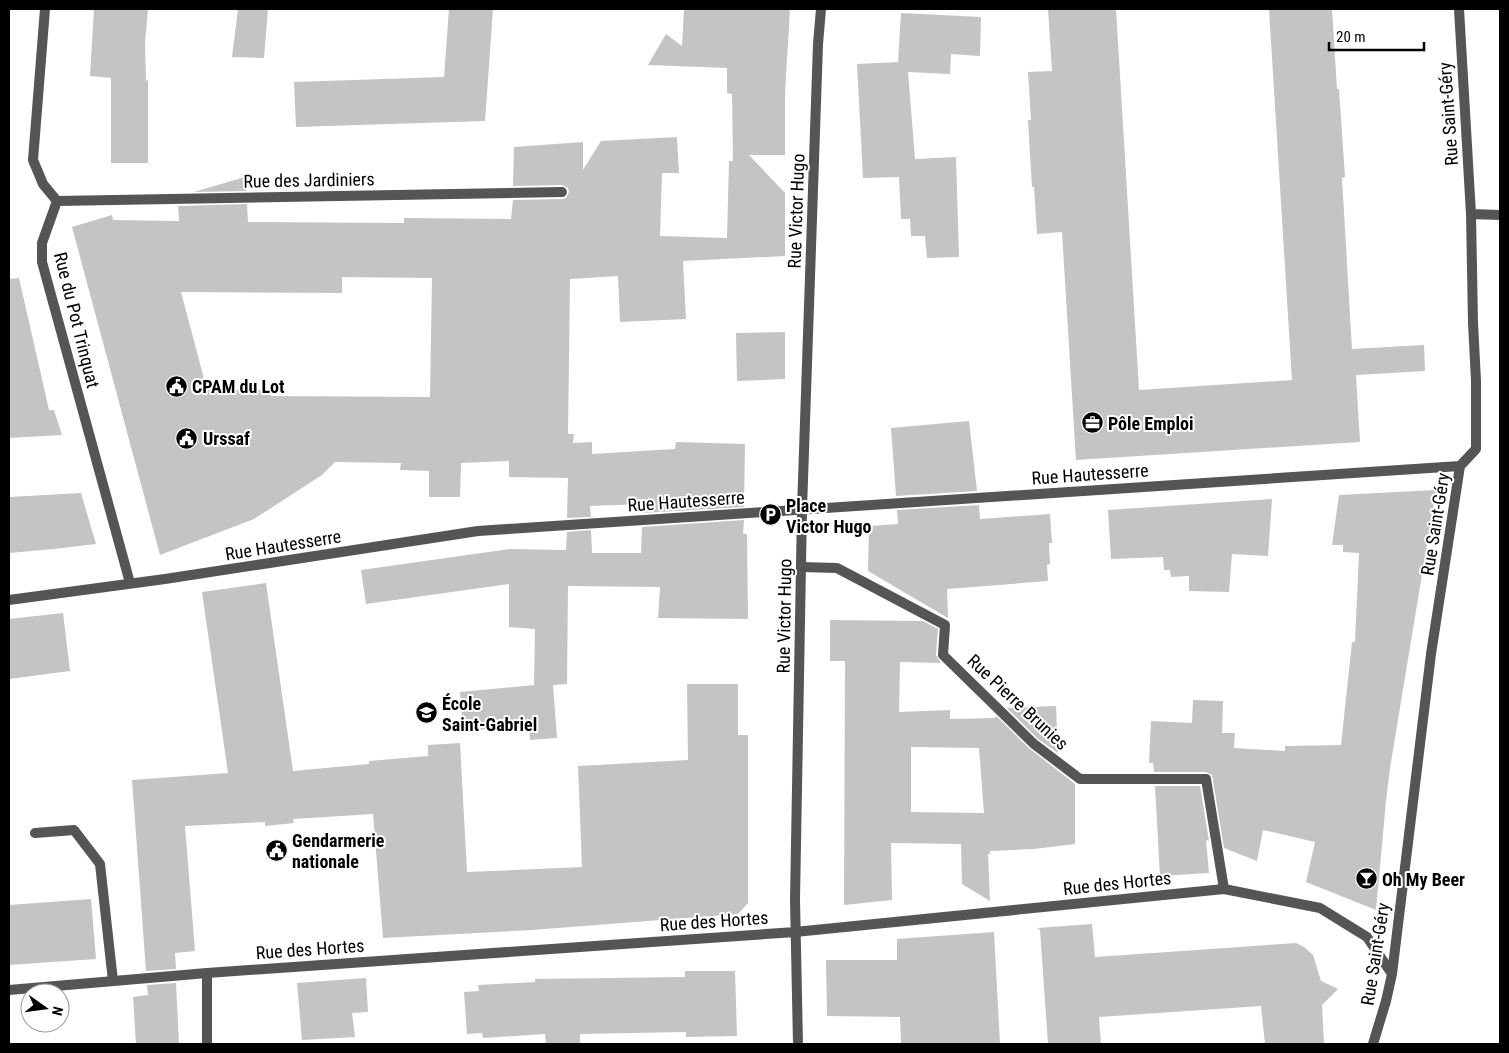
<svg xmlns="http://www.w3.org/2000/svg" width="1509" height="1053" font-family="'Roboto Condensed',sans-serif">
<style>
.building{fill:#c4c4c4;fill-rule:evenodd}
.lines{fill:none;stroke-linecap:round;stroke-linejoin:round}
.lane{stroke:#555;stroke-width:10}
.street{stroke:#555;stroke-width:10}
.labels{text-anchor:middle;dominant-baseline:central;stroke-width:4;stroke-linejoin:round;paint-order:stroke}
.street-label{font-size:18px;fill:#000;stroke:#fff}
.poi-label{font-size:18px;font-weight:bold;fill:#000;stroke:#fff;text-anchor:start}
</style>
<rect width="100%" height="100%" fill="#fff"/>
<path class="building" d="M94 9H148L145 42 146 81 148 80V163H111V78L90 76Z
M238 9H268L264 58 232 57Z
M449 9H493L485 121 296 127 294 82 444 77Z
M684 9H790L785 93V155H749L785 193V256L683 261 686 319 620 322 618 276 570 279 568 434H574L573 443 592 442V454L675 449 676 442 745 444 744 507 642 513V504L590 506 591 517 567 518 568 478 509 477V461L461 463 460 497H429V471L400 470 401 463 335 462 322 475 254 519 160 555 72 227 112 215 113 220 179 221 178 206 247 204 248 222 404 223V218L511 219 513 200 562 199 566 198 569 192 568 188 562 185 513 186 514 147 583 142V170L601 141 677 137 679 173H662L660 236 727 238 729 161H733L732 94 727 93V68L648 65 666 34 682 46ZM342 277 432 278 430 397 271 396V390H207L181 292 342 293Z
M1048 9H1116L1139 390 1292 380 1269 9H1332L1337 89H1339L1345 177 1342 178 1352 349 1424 345 1425 371 1356 375 1360 442 1076 460 1062 232 1037 234 1034 187H1032L1028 120H1031L1028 72 1052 71Z
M901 13 981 17 980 56 951 54 950 74 908 72 915 159 956 157 959 257 927 258 925 236H911L910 219H901L899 177 863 178 857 64 898 62Z
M245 177 246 191 194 192Z
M19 278 49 410H54L62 435 9 438V279Z
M785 332V379L737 381 736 333Z
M969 421 977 491 896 496 891 428Z
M1436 490 1390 768 1386 801 1376 910 1306 882 1315 842 1263 830 1257 861 1224 848 1212 775 1206 772H1154L1153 763H1149L1151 721 1192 723 1193 700 1223 701 1222 733H1235L1234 748 1285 751V746L1341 745 1352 642H1355L1359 553 1343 552V545H1332L1339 495Z
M81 493 96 544 54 549 9 553V497Z
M1272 499 1268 556 1232 554 1229 592 1189 591V576L1171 577 1170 570H1164L1163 557 1111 559 1108 510Z
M979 505 980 519 1050 514 1052 543H1049L1050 564 1047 565 1048 581 947 589 948 618 868 571 869 526 898 524 897 510Z
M744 520 743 534H747L748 619 658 618 660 587 568 586 567 684 553 685 557 738 530 740 529 726 463 731 460 692 534 685 535 629 509 627V584L366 604 361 570 510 549 566 550 567 532 591 530 592 553H641L642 527Z
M266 583 293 771 369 764V761L428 756V745L460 743 467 872 582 867 578 766 688 760 687 684H738V735H748V903L738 914 532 930 383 938 373 814 293 819 294 823 265 826V822L185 826 195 951 175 953 176 969 146 971 132 780 228 773 202 592Z
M63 613 70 671 9 679V619Z
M830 620 923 621 938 629 936 655 941 663 900 662 899 712 950 710V719L995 718 996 716 1030 749 1075 784V844L1034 849 990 851V854H988L990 901 962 884 961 844 891 843 892 900 844 905 845 661H830ZM911 747 979 748 984 813 911 812Z
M1056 706 1058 753 1038 739 1007 708Z
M1155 786H1200L1209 841 1206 840 1209 873 1160 876Z
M91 899 96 959 9 965V905Z
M1092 924 1095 957 1296 943 1304 947 1313 955 1321 981 1338 989 1322 1005 1324 1044H1265L1261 1006 1099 1017 1101 1044H1048L1040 930 1037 928Z
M994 932 1000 1044H901L900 1017 827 1016 826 960H897V939Z
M685 971H735L737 1036 686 1037V1032L580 1034V1044H546L545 1034 483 1038 482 1033 467 1034 464 992 479 991 478 985 535 982V979L685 977Z
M366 978 368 1012 352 1013 355 1037 302 1040 297 983Z
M176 983 179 1044H136L133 997 148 995 147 985Z"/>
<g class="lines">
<path class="lane" d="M801 567 837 568 945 625 943 655 1034 744 1080 779H1206L1224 889
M35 833 74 830 100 864 113 981
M207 973V1044"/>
<path class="street" d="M45 9 33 160 43 184 57 201
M57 201 562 192
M57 201 42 243V262L130 583
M1471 214 1500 215
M9 600 165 579 478 531 1460 466
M9 990 207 973 795 932 1224 889 1320 908 1367 937 1392 974
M798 1044 795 900 802 509 818 44 821 9
M1373 1044 1386 1001 1392 974 1431 654 1460 466 1476 449V381L1473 323 1471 214 1459 9"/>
</g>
<defs>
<symbol id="civic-disc" viewBox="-11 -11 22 22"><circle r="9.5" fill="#000" stroke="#fff"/><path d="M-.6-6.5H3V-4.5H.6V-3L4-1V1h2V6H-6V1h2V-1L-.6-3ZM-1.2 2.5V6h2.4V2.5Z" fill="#fff"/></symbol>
<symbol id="office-disc" viewBox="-11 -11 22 22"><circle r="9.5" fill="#000" stroke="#fff"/><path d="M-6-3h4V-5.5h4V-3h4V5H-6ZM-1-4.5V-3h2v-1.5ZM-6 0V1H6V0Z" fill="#fff"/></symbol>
<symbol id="parking-disc" viewBox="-11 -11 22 22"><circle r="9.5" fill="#000" stroke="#fff"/><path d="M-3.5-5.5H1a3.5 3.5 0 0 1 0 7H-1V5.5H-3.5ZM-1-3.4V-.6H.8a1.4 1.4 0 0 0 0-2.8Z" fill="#fff"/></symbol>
<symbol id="school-disc" viewBox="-11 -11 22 22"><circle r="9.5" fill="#000" stroke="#fff"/><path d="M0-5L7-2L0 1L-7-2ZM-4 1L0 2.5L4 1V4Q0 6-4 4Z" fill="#fff"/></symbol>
<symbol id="bar-disc" viewBox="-11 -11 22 22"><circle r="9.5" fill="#000" stroke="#fff"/><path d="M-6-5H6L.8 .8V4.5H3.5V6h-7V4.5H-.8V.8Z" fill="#fff"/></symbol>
</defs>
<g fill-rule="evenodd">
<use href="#civic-disc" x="164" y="374" width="25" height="25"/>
<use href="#office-disc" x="1080" y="410" width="25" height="25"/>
<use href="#civic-disc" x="174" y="426" width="25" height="25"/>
<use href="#parking-disc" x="758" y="502" width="25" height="25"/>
<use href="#school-disc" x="414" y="700" width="25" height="25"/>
<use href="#civic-disc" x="264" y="838" width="25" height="25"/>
<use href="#bar-disc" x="1354" y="866" width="25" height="25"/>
</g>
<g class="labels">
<g class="street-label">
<text transform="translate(1448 114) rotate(-94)">Rue Saint-Géry</text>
<text transform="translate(309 180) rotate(-1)">Rue des Jardiniers</text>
<text transform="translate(796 211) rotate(-88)">Rue Victor Hugo</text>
<text transform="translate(77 320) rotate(76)">Rue du Pot Trinquat</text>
<text transform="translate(1090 474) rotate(-4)">Rue Hautesserre</text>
<text transform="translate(686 501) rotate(-4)">Rue Hautesserre</text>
<text transform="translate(1435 524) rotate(-81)">Rue Saint-Géry</text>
<text transform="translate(283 545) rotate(-9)">Rue Hautesserre</text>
<text transform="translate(784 616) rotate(-89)">Rue Victor Hugo</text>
<text transform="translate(1018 702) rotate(43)">Rue Pierre Brunies</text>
<text transform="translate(1117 883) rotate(-6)">Rue des Hortes</text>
<text transform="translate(714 921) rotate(-4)">Rue des Hortes</text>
<text transform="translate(310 949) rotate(-4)">Rue des Hortes</text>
<text transform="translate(1375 954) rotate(-81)">Rue Saint-Géry</text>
</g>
<g class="poi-label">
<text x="192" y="386">CPAM du Lot</text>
<text x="1108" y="423">Pôle Emploi</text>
<text x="203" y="438">Urssaf</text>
<text x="786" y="505">Place<tspan x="786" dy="21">Victor Hugo</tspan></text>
<text x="442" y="703">École<tspan x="442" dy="21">Saint-Gabriel</tspan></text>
<text x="292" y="840">Gendarmerie<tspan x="292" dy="21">nationale</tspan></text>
<text x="1382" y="879">Oh My Beer</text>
</g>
</g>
<rect width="1509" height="1053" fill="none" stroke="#000000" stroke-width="20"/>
<g transform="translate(45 1008) rotate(104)"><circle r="24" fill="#ffffff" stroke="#999999"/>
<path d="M0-4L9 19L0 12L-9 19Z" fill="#000000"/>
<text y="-8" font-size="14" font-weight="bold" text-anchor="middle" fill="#000000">N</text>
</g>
<path d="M1329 42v8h95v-8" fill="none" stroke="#000000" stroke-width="2.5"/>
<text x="1336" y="42" font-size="15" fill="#000000" stroke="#ffffff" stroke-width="4" paint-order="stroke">20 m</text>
</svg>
